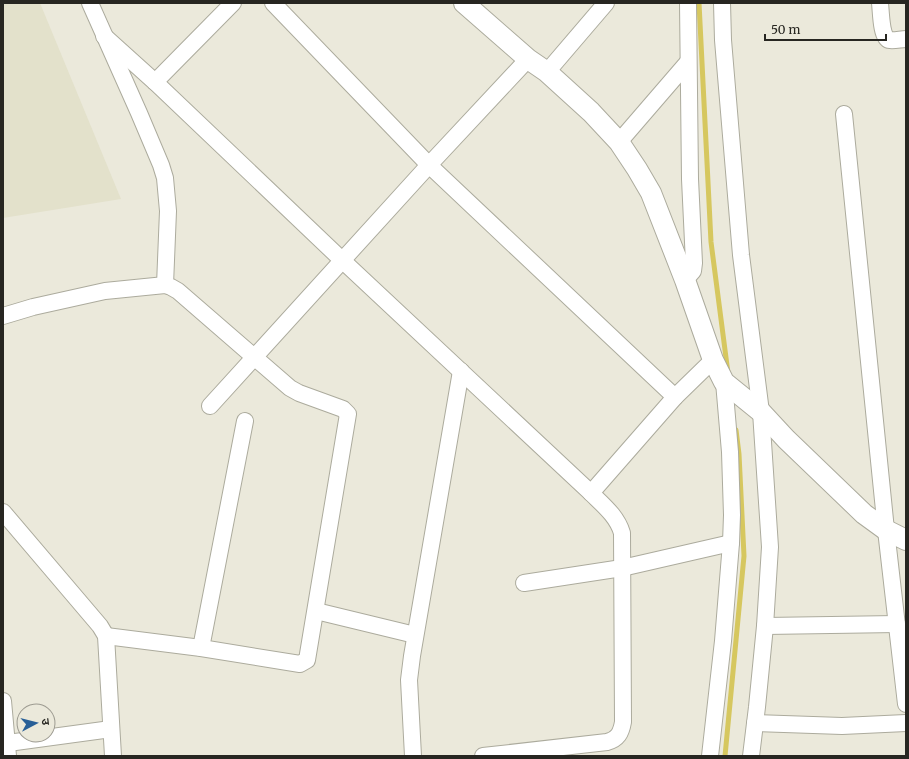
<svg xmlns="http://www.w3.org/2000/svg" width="909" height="759" font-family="Merriweather,'Noto Sans Devanagari',serif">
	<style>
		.built { fill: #e3e1cb }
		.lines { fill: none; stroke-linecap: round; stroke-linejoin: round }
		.stream { stroke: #d6c75f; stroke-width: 5 }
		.minor-casing { stroke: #acab9d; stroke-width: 18 }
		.tertiary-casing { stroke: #acab9d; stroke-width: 22 }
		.minor { stroke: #fff; stroke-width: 16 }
		.tertiary { stroke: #fff; stroke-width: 20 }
	</style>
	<rect width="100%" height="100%" fill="#ebe9db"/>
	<polygon class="built" points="3,3 40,3 121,199 3,218"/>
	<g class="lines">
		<g class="stream">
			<polyline points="699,3 711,242 728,373"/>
			<polyline points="725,756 744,556 739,454 736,430"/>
		</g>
		<defs>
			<g id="minor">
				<polyline points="90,3 139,113 161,165 165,178 168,211 165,285"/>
				<polyline points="273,3 429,165 675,397"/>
				<polyline points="722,3 723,40 741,255 761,412 770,547 765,626 757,707 751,756"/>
				<path d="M 880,3 C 881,11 881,38 889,40 C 894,41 901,39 906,39"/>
				<path d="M 104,36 L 155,82 L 343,261 L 591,493 C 603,505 617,516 622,533 L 623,722 C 621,733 618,739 607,742 L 483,756"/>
				<polyline points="547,72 606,3"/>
				<polyline points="155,82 233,3"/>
				<polyline points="844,114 886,530 906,704"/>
				<polyline points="619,142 688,62"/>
				<polyline points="685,280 693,271 694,263 690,179 688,3"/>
				<polyline points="3,316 33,307 105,291 165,285 171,287 178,291 290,388 299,393 343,409 348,414 307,660 300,664 201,648 106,636"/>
				<polyline points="210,406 429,165 528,59"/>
				<polyline points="591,493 675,397 713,360"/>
				<polyline points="3,512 100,626 106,636 113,756"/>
				<polyline points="524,583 622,568 731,543"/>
				<polyline points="316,611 415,635"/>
				<polyline points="765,626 897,624"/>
				<polyline points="201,648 245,421"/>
				<polyline points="3,701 8,756"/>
				<polyline points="755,723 842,726 906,723"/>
				<polyline points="8,743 111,729"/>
				<polyline points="413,756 409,680 412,656 461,371"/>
				<polyline points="710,756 723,641 731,543 732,515 730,452 724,382"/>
			</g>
			<polyline id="tertiary" points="464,3 528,59 547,72 591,112 619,142 637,169 651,193 685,280 713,360 724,382 761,412 786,439 864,514 886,530 906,540"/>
		</defs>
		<use href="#minor" class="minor-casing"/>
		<use href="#tertiary" class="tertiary-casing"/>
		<use href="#minor" class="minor"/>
		<use href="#tertiary" class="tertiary"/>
	</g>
	<rect width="909" height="759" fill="none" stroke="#272621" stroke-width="8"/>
	<g transform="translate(36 723) rotate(83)"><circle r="19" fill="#ebe9db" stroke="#9d9b91"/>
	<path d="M0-3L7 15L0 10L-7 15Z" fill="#285f97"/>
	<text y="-6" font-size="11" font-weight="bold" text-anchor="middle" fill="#272621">उ</text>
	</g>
	<path d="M765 34v6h121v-6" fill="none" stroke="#272621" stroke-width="2"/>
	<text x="771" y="34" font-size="12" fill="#272621" stroke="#ebe9db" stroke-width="3" paint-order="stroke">50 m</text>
</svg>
